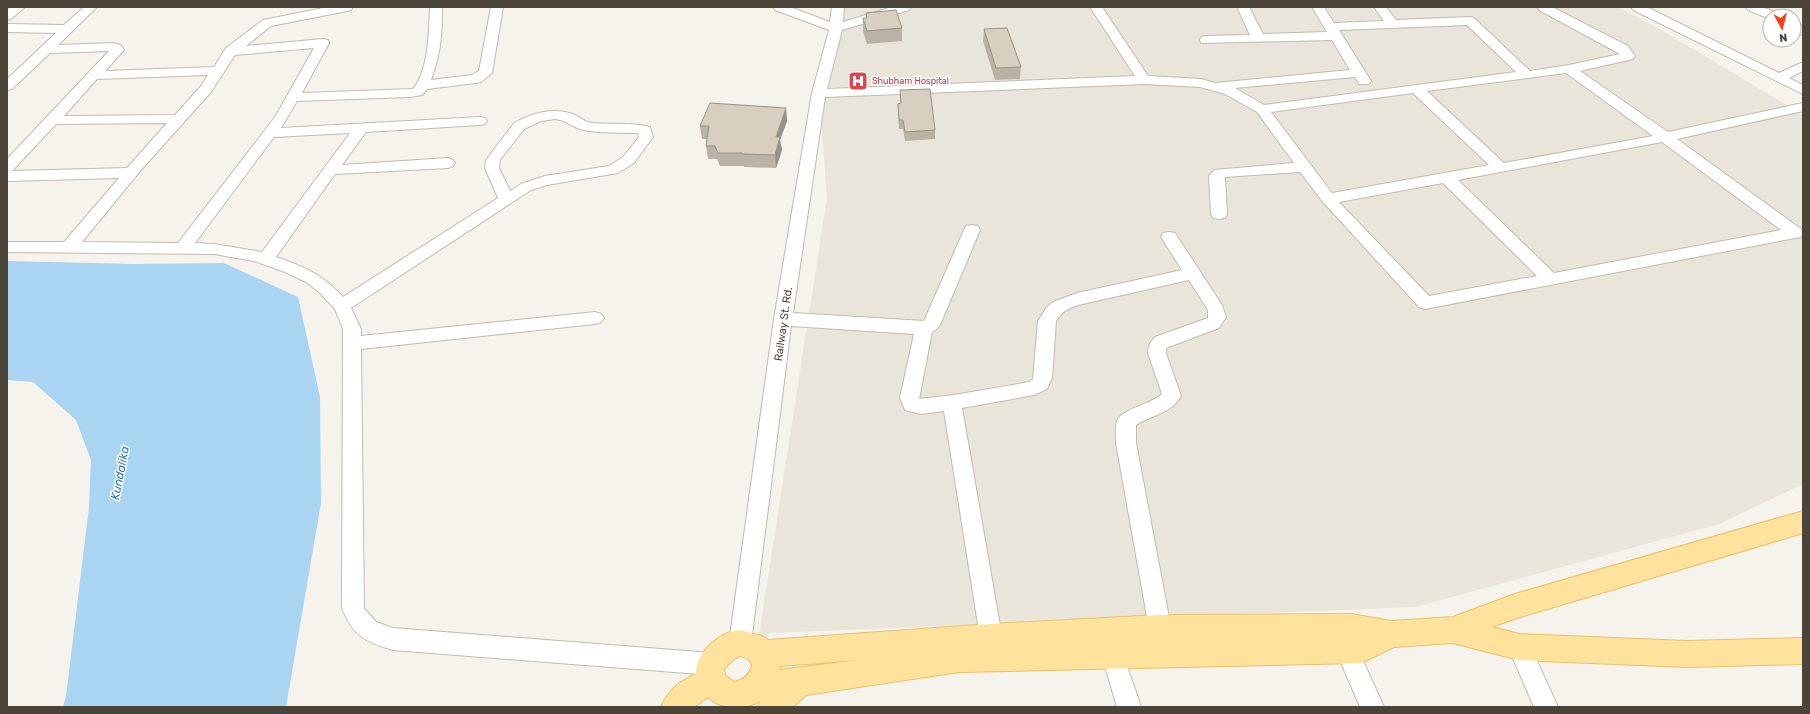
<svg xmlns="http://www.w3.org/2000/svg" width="1810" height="714" font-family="Rubik,sans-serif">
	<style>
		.residential { fill: #eae5da }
		.water { fill: #a9d4f2 }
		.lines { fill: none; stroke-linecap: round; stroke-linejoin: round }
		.minor-casing { stroke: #c2bbae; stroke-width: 2 }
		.major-casing { stroke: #e6c16a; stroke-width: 2 }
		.minor { fill: #fff; fill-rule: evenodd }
		.major { fill: #ffe39c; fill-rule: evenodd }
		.wall { fill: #bab2a6 }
		.shaded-wall { fill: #979187 }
		.building { fill: #d8cfc1; stroke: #979187 }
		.labels { text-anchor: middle; stroke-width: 3; stroke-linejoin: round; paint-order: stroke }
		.far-health-label { font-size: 9px; fill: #be3a42; stroke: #fff; text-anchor: start }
		.street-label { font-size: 11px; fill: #4b4439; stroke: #fff }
		.water-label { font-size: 12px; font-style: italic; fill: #2e7ab2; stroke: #fff }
	</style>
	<rect width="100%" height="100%" fill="#f6f3ec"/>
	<polygon class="residential" points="839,7 1618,7 1656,27 1803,115 1803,484 1719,524 1415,607 770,633 757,648 827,198 819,93"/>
	<polygon class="water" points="7,261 134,264 224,263 298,297 320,397 321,503 286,707 63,707 66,696 89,507 91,460 76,420 33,382 7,380"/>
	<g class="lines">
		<defs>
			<g id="minor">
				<polygon points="11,7 25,7 11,19 7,20 7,10"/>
				<path d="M 84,7 L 97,7 L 58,45 L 113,43 L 121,45 L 124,50 L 105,71 L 214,67 L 226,48 L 263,20 L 328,7 L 353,7 L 351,10 L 347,11 L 271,26 L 246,46 L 323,39 L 328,40 L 329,43 L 302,93 L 413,89 C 429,70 429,31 430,7 L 442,7 C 442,36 441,52 431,80 L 472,75 L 479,71 L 491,7 L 503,7 L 492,73 L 481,82 L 476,83 L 427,89 L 422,95 L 410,97 L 297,101 L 281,128 L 480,117 L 485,118 L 487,121 L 485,124 L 480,125 L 366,132 L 342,165 L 448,158 L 453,160 L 455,163 L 453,166 L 448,168 L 335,174 L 276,257 C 305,267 322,274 343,297 L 498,198 L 485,168 L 486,160 L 514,123 C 531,113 553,107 573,114 C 580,117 584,122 592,123 C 611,125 631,122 650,127 L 653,137 L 634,163 L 618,173 L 547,185 L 531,190 L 351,308 L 361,329 L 361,336 L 595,312 L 601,314 L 604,318 L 601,322 L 595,324 L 361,349 L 364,608 L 376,622 L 393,628 L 712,653 L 720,656 L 723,664 L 720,672 L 712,675 L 393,650 C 365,642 353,636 342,608 L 343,329 L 335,309 L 320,293 L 306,282 L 285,272 L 254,261 L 214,254 L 7,252 L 7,242 L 64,242 L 119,178 L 7,181 L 7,159 L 109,51 L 50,53 L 12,89 L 7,90 L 7,79 L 56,33 L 7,32 L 7,24 L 64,25 ZM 314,48 L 275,117 L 178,243 L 82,242 L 141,170 L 211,92 L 235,55 ZM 208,75 L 201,86 L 175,115 L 64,116 L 97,79 ZM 555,119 C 566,120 573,128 584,130 C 602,134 620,132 638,133 L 639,137 L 623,157 L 609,166 L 545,176 L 521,184 L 510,191 L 499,168 L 500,160 L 524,129 L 541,121 ZM 167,123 L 127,168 L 12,171 L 56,124 ZM 350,133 L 262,252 L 214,244 L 195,243 L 274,137 Z"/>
				<path d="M 773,7 L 790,7 L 830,22 L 832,7 L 844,7 L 843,22 L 892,7 L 911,7 L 909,10 L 842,30 L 827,89 L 1135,76 L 1090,7 L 1102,7 L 1148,76 L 1201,79 L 1215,83 L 1350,70 L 1332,40 L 1201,43 L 1200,40 L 1201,37 L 1206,36 L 1250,35 L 1237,7 L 1249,7 L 1263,34 L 1327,32 L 1312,7 L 1324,7 L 1334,23 L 1384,21 L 1374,7 L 1386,7 L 1396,20 L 1470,17 L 1474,18 L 1530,71 L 1569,65 L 1620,54 L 1539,10 L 1537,7 L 1552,7 L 1628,46 L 1635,56 L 1633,59 L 1580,71 L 1668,132 L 1803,103 L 1803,111 L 1677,139 L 1801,229 L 1803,233 L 1801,237 L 1795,238 L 1425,309 L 1419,307 L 1323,202 L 1300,172 L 1225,177 L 1227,214 L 1225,218 L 1219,219 L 1213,218 L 1211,214 L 1209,176 L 1214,170 L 1294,163 L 1257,112 L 1225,94 L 1200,87 L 1144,84 L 825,97 L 793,313 L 924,321 L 964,230 L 966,226 L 972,225 L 978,226 L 980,230 L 940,325 L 937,329 L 932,332 L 919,399 L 954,395 L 1029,382 L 1033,379 L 1038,321 L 1046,308 L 1053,302 L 1077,293 L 1182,270 L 1161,237 L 1163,233 L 1169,232 L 1175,233 L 1222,305 L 1226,317 L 1219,328 L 1166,348 L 1166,353 L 1181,396 C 1171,414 1151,415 1136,425 L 1136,443 L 1171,628 L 1168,635 L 1160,638 L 1152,635 L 1149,628 L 1116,443 C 1116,436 1115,427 1117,421 C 1121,409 1152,404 1162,394 L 1148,353 C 1148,346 1150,343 1155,337 L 1208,318 L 1208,310 L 1189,280 L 1078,305 C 1069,308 1061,312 1056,321 L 1052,378 L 1047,389 L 1034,395 L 962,408 L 1002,637 L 999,644 L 991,647 L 983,644 L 980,637 L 944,411 L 921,414 L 905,410 L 900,398 L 914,334 L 791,326 L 751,643 L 748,650 L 740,654 L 732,650 L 729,643 L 774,319 L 812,93 L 829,30 L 775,10 ZM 1467,25 L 1516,72 L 1264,105 L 1235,88 L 1355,77 L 1359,84 L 1369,84 L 1371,81 L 1339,30 ZM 1566,73 L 1653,136 L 1504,163 L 1427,91 ZM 1413,93 L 1489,165 L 1332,193 L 1271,112 ZM 1662,142 L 1781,230 L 1554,273 L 1458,180 ZM 1443,183 L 1537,276 L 1429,296 L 1339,202 Z"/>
				<polygon points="1631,7 1647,7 1779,73 1803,62 1803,71 1789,78 1803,85 1803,94 1633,10"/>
				<path d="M 1746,7 C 1757,7 1770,6 1777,16 L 1770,16 L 1770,19 L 1748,10 Z"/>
				<polygon points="1794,23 1803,26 1803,35 1794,32"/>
				<polygon points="1519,636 1527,639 1558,707 1534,707 1508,647 1511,639"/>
				<polygon points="1347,640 1355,643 1384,707 1360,707 1336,651 1339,643"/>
				<polygon points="1113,645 1121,648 1141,707 1117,707 1102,656 1105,648"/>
			</g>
			<path id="major" d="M 1803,511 L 1803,533 L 1517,618 L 1492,627 L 1519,634 L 1687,641 L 1803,638 L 1803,664 L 1687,667 L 1519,660 L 1453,643 L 1394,647 L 1361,663 L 959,672 L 806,695 L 793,707 L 758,707 L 760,701 C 746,710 720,710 708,697 L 694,707 L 661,707 C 668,690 680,681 696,674 C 696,652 718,633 739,630 C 743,630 750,633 754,634 C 759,635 765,637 768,640 L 991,624 L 1160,615 L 1351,614 L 1391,621 L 1453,617 L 1515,594 ZM 740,656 C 747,658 751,659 752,666 C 749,676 743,680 734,682 L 725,675 L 724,669 L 734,659 ZM 859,660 L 779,670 L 780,666 Z"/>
		</defs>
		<use href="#minor" class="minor-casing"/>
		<use href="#major" class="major-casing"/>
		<use href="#minor" class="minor"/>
		<use href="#major" class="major"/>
	</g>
	<g class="wall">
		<polygon points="866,13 902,28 902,41 867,44 863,31 863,18 866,18"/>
		<polygon points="984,29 1021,67 1020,79 995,80 983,41"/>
		<polygon points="900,90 935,130 935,139 905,141 903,129 899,129 898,112 898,104 900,103"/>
		<polygon points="786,108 787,121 780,140 782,150 776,168 744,167 744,166 720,166 717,159 708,159 706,146 707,139 702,139 700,126"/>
	</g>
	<polygon class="shaded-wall" points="786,108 787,121 780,140 782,150 776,168 775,155 776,137"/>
	<g class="building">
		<polygon points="896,10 902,28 867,31 863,18 867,18 866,13"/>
		<polygon points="1007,28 1021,67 996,68 984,29"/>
		<polygon points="930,89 935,130 905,132 903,120 899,120 898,104 901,103 900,90"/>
		<polygon points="710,103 786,108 776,137 780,137 775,155 742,154 742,153 718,153 715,146 706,146 709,126 700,126"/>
	</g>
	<defs>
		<symbol id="hospital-square" viewBox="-11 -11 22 22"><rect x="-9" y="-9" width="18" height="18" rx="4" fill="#e0444e" stroke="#fff"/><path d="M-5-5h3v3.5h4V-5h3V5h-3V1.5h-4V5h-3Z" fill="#fff"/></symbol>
	</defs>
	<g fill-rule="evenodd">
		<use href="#hospital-square" x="847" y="70" width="22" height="22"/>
	</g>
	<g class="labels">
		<g class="far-health-label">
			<text x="872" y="84">Shubham Hospital</text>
		</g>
		<g class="street-label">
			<text transform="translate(783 324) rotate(-82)" y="4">Railway St. Rd.</text>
		</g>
		<g class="water-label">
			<text transform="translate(120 473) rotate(-79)" y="4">Kundalika</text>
		</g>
	</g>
	<rect width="1810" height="714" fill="none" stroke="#4b4439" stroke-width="16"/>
	<g transform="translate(1782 28) rotate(173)"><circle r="19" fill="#ffffff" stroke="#b7b4b0"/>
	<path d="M0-3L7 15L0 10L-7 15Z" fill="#fc3f1d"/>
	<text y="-6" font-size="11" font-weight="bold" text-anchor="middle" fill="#4b4439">N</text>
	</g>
</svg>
